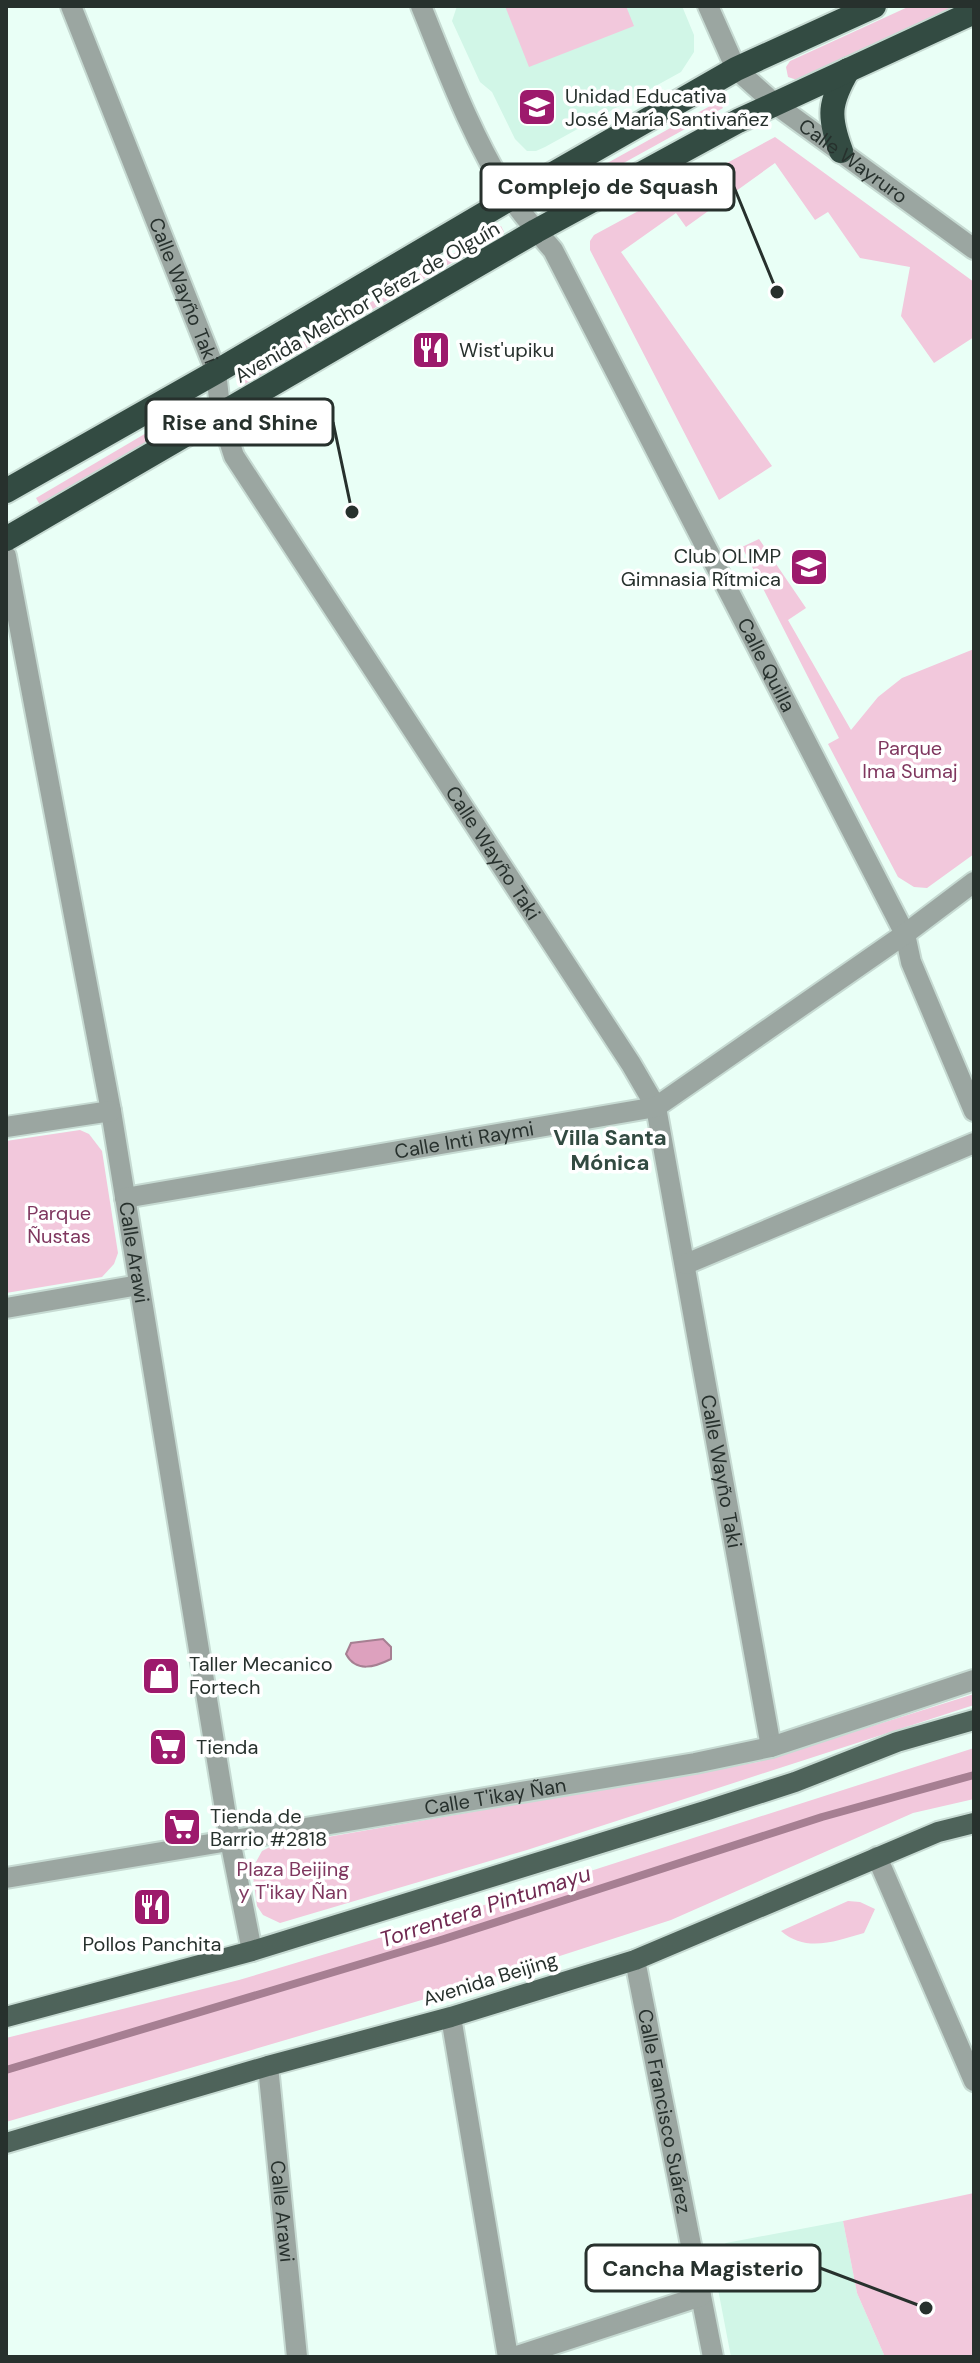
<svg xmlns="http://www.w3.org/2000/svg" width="980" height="2363" font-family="'DM Sans',sans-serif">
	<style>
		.built { fill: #d1f6e7 }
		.green { fill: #f2c8dc }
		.water { fill: #dda1be; stroke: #a67f92; stroke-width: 2 }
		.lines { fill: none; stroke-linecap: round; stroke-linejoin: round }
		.stream { stroke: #a67f92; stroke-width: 8 }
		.minor-casing { stroke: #c6dad2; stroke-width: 24 }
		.major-casing { stroke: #c6dad2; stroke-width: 24 }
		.highway-casing { stroke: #c6dad2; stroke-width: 28 }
		.minor { stroke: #9ba6a1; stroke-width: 20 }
		.major { stroke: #4e635a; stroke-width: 20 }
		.highway { stroke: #334b42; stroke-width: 24 }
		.labels { text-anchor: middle; stroke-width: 7; stroke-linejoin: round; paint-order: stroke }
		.poi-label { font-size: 20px; fill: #27312d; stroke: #fff; text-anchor: start }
		.street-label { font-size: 20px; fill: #27312d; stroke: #fff }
		.park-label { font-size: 20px; fill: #7f375f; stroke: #fff }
		.neighbourhood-label { font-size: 22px; font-weight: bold; fill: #324a41; stroke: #fff }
		.water-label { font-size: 22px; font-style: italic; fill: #702951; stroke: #fff }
		.leader { fill: none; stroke: #27312d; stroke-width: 3 }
		.callout-dot { fill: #27312d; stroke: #fff; stroke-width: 3 }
		.callout { fill: #fff; stroke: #27312d; stroke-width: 3 }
		.callout-label { font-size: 22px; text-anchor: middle; font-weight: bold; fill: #27312d }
	</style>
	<rect width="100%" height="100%" fill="#e9fff6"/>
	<g class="built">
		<polygon points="457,6 682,6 694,35 694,52 681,72 545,147 536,151 527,151 515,139 492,92 480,82 452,21"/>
		<polygon points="843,2221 857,2293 885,2357 731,2357 713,2263 714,2254 719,2248 726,2243"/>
	</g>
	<g class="green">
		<polygon points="505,6 626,6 634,26 529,67"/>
		<polygon points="910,6 962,6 800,81 788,77 786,67 790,61"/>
		<polygon points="719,101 723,108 555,201 543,208 539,201"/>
		<polygon points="775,137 974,282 974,337 934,363 901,316 910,267 860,258 828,212 815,220 775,163 686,227 676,213 621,252 772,466 719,500 590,250 590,241 594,235"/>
		<polygon points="501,226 504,232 245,384 241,378"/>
		<polygon points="182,412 187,419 40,505 36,498"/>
		<polygon points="759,539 806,608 788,620 851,730 878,697 902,678 974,649 974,854 927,888 914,887 898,877 828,744 839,738 742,547"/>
		<polygon points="80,1130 89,1134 102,1151 118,1253 114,1264 102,1277 6,1293 6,1141"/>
		<polygon points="974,1694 974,1705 527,1850 280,1923 263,1915 257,1906 252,1869 262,1851 270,1847 758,1762"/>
		<polygon points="974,1748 974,1799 913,1813 671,1920 449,1992 6,2122 6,2038 239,1980 422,1925"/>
		<path d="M 848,1901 L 860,1902 L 875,1909 L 864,1933 C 836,1941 806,1953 781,1931 Z"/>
		<polygon points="974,2193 974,2357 885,2357 857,2293 843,2221"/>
	</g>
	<path class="water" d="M 383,1639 L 391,1647 L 391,1659 C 375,1667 356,1673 346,1654 L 351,1643 Z"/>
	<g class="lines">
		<polyline class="stream" points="6,2070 444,1939 822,1817 974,1775"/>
		<defs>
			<g id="minor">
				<path id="s1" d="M 71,6 L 216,372 L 221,416 L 234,456 L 631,1064 L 656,1107 L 771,1747"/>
				<path id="s2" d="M 421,6 C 447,70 472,138 510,197 C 523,216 538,233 553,250 L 905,934 L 911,962 L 974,1111"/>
				<path id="s3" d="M 708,6 L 736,69 L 775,104 L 974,249"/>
				<path id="s4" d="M 6,556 L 111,1111 L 230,1840 L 252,1951"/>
				<polyline points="6,1127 111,1111"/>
				<path id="s5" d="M 125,1198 L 656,1107 L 905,934 L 974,882"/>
				<polyline points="686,1264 974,1143"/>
				<polyline points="6,1308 139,1285"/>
				<polyline points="877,1857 974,2081"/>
				<path id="s6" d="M 6,1878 L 695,1763 L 771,1747 L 974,1680"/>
				<path id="s7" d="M 635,1960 L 713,2357"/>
				<polyline points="451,2017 508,2357"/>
				<path id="s8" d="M 268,2066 L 297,2357"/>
				<polyline points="514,2357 701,2296"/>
			</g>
			<g id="major">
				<polyline points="6,2017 252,1951 708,1810 795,1782 897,1742 974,1720"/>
				<polyline points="6,2143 268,2066 451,2017 635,1960 938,1832 974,1823"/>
			</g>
			<g id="highway">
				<path d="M 841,151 C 828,116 829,103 848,70"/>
				<polyline points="6,491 216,372 511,198 736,69 874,6"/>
				<polyline points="6,539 536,231 738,121 974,12"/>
			</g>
		</defs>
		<use href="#minor" class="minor-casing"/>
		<use href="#major" class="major-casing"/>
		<use href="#highway" class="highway-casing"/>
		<use href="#minor" class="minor"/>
		<use href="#major" class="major"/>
		<use href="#highway" class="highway"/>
	</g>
	<defs>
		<symbol id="school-square" viewBox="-11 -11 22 22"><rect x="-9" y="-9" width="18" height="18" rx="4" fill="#9d1a6c" stroke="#fff"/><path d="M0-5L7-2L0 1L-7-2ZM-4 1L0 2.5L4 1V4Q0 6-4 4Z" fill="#fff"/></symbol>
		<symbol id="restaurant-square" viewBox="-11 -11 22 22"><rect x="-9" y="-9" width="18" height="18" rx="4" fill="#9d1a6c" stroke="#fff"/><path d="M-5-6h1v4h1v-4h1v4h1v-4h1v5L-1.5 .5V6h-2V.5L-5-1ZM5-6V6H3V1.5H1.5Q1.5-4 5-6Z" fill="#fff"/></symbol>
		<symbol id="shop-square" viewBox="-11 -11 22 22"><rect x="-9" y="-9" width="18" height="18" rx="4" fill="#9d1a6c" stroke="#fff"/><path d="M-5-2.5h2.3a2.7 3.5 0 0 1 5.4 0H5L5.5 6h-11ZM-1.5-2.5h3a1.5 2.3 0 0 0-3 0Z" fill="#fff"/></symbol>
		<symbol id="supermarket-square" viewBox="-11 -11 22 22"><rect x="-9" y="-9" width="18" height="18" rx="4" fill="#9d1a6c" stroke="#fff"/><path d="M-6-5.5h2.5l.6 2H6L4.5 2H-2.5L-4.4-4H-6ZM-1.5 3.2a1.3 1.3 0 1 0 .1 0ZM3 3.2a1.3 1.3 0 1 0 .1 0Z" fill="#fff"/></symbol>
	</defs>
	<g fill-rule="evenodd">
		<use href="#school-square" x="515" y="85" width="44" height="44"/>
		<use href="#restaurant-square" x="409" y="328" width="44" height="44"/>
		<use href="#school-square" x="787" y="545" width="44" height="44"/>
		<use href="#shop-square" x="139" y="1654" width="44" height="44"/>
		<use href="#supermarket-square" x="146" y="1725" width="44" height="44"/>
		<use href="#supermarket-square" x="160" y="1805" width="44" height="44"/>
		<use href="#restaurant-square" x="130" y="1885" width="44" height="44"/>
	</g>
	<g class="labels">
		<g class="poi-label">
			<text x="565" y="103">Unidad Educativa<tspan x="565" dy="23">José María Santivañez</tspan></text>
			<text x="459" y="357">Wist'upiku</text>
			<text x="781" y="563" text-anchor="end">Club OLIMP<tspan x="781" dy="23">Gimnasia Rítmica</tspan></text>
			<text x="189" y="1671">Taller Mecanico<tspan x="189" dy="23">Fortech</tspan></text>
			<text x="196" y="1754">Tienda</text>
			<text x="210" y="1823">Tienda de<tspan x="210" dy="23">Barrio #2818</tspan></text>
			<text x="152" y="1951" text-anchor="middle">Pollos Panchita</text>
		</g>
		<g class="street-label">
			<text dy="7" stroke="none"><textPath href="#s3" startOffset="218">Calle Wayruro</textPath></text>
			<text dy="7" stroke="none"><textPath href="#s1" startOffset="306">Calle Wayño Taki</textPath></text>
			<text transform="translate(367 302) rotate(-30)" y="7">Avenida Melchor Pérez de Olguín</text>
			<text dy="7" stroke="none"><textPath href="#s2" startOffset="746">Calle Quilla</textPath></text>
			<text dy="7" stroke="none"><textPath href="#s1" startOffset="954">Calle Wayño Taki</textPath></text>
			<text dy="7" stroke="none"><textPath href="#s5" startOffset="344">Calle Inti Raymi</textPath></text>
			<text dy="7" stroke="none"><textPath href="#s4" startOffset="708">Calle Arawi</textPath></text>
			<text dy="7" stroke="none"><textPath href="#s1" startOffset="1626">Calle Wayño Taki</textPath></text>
			<text dy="7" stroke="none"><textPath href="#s6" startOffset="496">Calle T'ikay Ñan</textPath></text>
			<text transform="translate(490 1979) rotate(-17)" y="7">Avenida Beijing</text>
			<text dy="7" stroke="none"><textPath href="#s7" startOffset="154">Calle Francisco Suárez</textPath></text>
			<text dy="7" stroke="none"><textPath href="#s8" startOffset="146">Calle Arawi</textPath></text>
		</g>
		<g class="park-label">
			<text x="910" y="755">Parque<tspan x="910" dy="23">Ima Sumaj</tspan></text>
			<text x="59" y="1220">Parque<tspan x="59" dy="23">Ñustas</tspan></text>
			<text x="293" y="1876">Plaza Beijing<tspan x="293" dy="23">y T'ikay Ñan</tspan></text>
		</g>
		<g class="neighbourhood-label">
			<text x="610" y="1145">Villa Santa<tspan x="610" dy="25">Mónica</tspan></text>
		</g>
		<g class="water-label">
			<text transform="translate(485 1906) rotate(-18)" y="8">Torrentera Pintumayu</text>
		</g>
	</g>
	<path class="leader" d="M777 292L734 187M352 512L333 422M926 2308L820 2268"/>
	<g class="callout-dot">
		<circle cx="777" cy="292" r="8"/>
		<circle cx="352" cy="512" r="8"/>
		<circle cx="926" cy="2308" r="8"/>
	</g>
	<g class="callout">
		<rect x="481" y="164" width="253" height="46" rx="8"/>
		<rect x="146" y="399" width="187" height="46" rx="8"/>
		<rect x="586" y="2245" width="234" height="46" rx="8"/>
	</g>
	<g class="callout-label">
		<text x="608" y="194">Complejo de Squash</text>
		<text x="240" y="430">Rise and Shine</text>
		<text x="703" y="2276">Cancha Magisterio</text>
	</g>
	<rect width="980" height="2363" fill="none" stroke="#27312d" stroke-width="16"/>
</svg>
